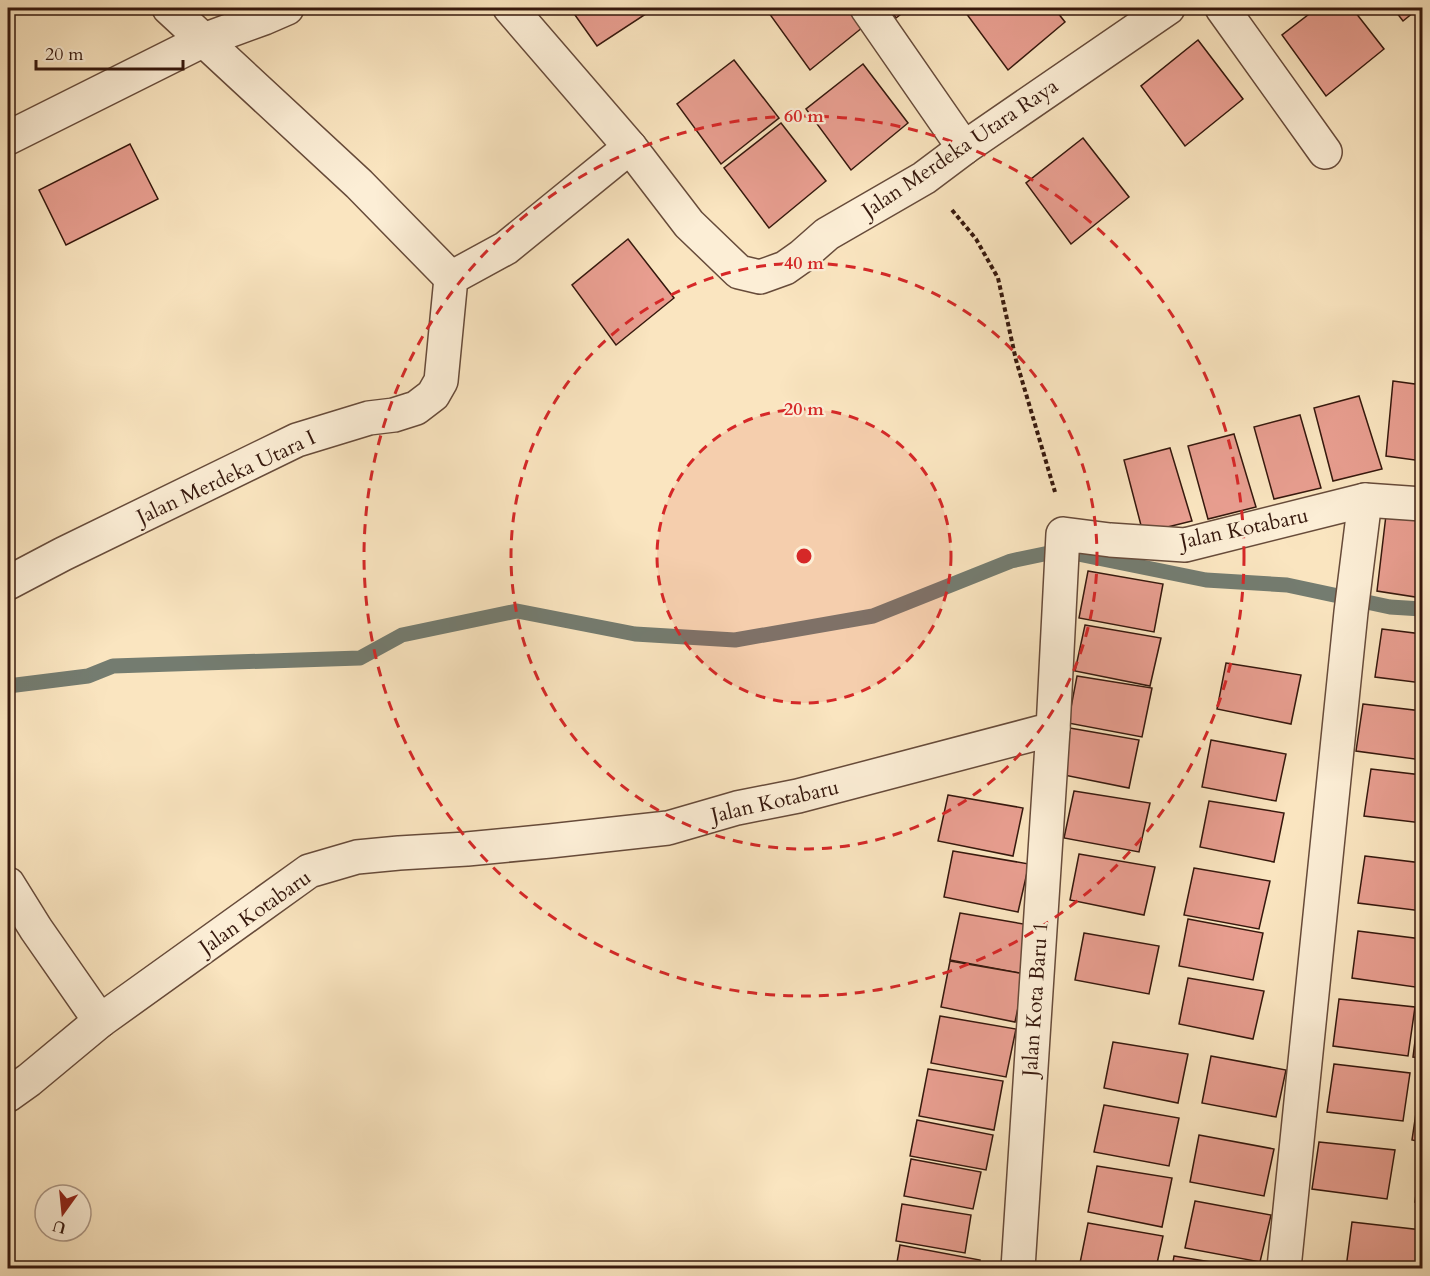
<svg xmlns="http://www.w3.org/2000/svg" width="1430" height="1276" font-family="Cardo,serif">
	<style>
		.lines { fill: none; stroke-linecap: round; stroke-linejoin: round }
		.stream { stroke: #747c70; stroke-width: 15 }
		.building { fill: #e89e90; stroke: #36180d; stroke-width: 1.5 }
		.minor-casing { stroke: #674b3a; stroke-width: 36 }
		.path { stroke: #36180d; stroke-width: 4; stroke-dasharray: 4.5 3; stroke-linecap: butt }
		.minor { stroke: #fceed6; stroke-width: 33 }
		.ring { fill: none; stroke: #d62828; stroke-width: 3; stroke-dasharray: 10 8 }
		.labels { text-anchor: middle; stroke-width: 4.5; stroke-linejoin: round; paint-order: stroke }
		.street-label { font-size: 21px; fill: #36180d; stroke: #fceed6 }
		.centre { fill: #d62828; stroke: #fceed6; stroke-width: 3 }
		.ring-label { font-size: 18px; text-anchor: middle; font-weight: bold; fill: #d62828; stroke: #fceed6; stroke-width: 4.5; stroke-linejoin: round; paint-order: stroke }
	</style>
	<rect width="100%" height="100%" fill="#fae5c0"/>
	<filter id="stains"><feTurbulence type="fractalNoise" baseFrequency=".00333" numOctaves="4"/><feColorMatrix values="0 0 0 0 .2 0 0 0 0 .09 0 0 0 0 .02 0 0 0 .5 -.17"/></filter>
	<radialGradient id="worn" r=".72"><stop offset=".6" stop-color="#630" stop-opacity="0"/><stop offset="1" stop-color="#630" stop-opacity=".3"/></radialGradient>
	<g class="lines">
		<polyline class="stream" points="8,686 88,676 113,666 360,658 402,635 517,611 635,634 735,640 873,616 1011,561 1049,553 1078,554 1206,580 1287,585 1390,607 1422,609"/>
	</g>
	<g class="building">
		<polygon points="570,8 655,8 597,46"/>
		<polygon points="769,8 856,8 868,23 810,70 766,9"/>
		<polygon points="889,8 909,8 896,18"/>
		<polygon points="965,8 1054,8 1065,22 1008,70 963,9"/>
		<polygon points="1317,8 1352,8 1384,49 1326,96 1282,35"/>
		<polygon points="1393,8 1419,8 1403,21"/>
		<polygon points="1198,40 1243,99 1185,146 1141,86"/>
		<polygon points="734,60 779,118 721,164 677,104"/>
		<polygon points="863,64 908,123 851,170 806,109"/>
		<polygon points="781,123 826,181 769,228 724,168"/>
		<polygon points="1083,138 1129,197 1071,244 1026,183"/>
		<polygon points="130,144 158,199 66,245 39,190"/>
		<polygon points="628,239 674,298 616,345 572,285"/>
		<polygon points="1393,381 1422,385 1422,461 1386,456"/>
		<polygon points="1359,396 1382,469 1333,481 1314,408"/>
		<polygon points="1300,415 1321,488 1274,499 1254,427"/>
		<polygon points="1234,434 1256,507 1208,519 1188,446"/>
		<polygon points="1170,448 1192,521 1143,533 1124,460"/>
		<polygon points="1386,515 1422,521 1422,598 1377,591"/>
		<polygon points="1088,571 1163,584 1154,632 1079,618"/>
		<polygon points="1085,625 1161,638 1150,686 1075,671"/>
		<polygon points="1382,629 1422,634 1422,683 1375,677"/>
		<polygon points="1226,663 1301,675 1291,724 1217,709"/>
		<polygon points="1077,676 1152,688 1142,737 1068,723"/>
		<polygon points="1363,704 1422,711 1422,760 1356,751"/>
		<polygon points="1064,727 1139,740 1129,788 1054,773"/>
		<polygon points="1211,740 1286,754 1276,801 1202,787"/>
		<polygon points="1371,769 1422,775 1422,823 1364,816"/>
		<polygon points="1074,791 1150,803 1139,852 1064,838"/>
		<polygon points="948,795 1023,808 1013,856 938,841"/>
		<polygon points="1209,801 1284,813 1274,862 1200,847"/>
		<polygon points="953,851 1029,864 1018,912 944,897"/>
		<polygon points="1079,854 1155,867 1144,915 1070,900"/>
		<polygon points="1365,856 1422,863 1422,911 1358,903"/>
		<polygon points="1194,868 1270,881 1259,929 1184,915"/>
		<polygon points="960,913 1035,926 1025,974 950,960"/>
		<polygon points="1188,919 1263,933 1253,980 1179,966"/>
		<polygon points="1358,931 1422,939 1422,988 1352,978"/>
		<polygon points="1084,933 1159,946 1149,994 1075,980"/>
		<polygon points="950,961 1025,974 1015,1022 941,1007"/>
		<polygon points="1188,978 1264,991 1253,1039 1179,1024"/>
		<polygon points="1339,999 1415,1007 1408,1056 1333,1046"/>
		<polygon points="1419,1010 1422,1010 1422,1058 1413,1057"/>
		<polygon points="940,1016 1016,1029 1006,1077 931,1063"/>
		<polygon points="1113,1042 1188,1054 1178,1103 1104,1088"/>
		<polygon points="1211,1056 1286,1070 1276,1117 1202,1103"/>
		<polygon points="1334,1064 1410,1073 1403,1121 1327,1112"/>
		<polygon points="928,1069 1003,1081 994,1130 919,1116"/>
		<polygon points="1419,1093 1422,1093 1422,1142 1412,1140"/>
		<polygon points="1104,1105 1179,1118 1169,1166 1094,1152"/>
		<polygon points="917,1120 993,1135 986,1170 910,1156"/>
		<polygon points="1199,1135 1274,1149 1264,1196 1190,1182"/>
		<polygon points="1319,1142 1395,1150 1387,1199 1312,1189"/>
		<polygon points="1421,1155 1422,1156 1422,1203 1415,1202"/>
		<polygon points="911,1159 981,1172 973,1209 904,1196"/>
		<polygon points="1097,1166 1172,1178 1162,1227 1088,1212"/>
		<polygon points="1195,1201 1271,1215 1260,1262 1185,1248"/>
		<polygon points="902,1204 971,1215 965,1253 896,1241"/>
		<polygon points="1352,1222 1422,1230 1422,1268 1346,1268"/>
		<polygon points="1088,1223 1163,1236 1156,1268 1079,1268"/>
		<polygon points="900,1245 980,1260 979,1268 896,1268"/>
		<polygon points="1174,1256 1248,1268 1172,1268"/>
	</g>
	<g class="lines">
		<defs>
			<g id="minor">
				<polyline points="169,8 359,184 451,278"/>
				<polyline points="510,8 630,147 689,224 739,272 760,277 785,268 802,256 827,234 924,178 964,148 1168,8"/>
				<polyline points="867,8 964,148"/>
				<polyline points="1222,8 1325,152"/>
				<polyline points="8,138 204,40 264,18 287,8"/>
				<polyline points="8,583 63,554 297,440 369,418 394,415 416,408 433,395 441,381 451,278 506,248 630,147"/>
				<polyline points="8,884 36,929 100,1021"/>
				<polyline points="8,1095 29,1080 100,1021 309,871 357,857 399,853 467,849 550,841 668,828 737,808 798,796 1053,729 1063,534 1110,540 1185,545 1365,500 1422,504"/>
				<polyline points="1018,1268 1053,729"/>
				<polyline points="1284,1268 1351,612 1365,500"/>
			</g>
		</defs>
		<use href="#minor" class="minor-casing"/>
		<polyline class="path" points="952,210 976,239 998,278 1016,360 1055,492"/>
		<use href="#minor" class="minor"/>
	</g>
	<circle cx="804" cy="556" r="147" fill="#d62828" fill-opacity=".12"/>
	<g class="ring">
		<circle cx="804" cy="556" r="147"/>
		<circle cx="804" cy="556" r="293"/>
		<circle cx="804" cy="556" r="440"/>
	</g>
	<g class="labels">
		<g class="street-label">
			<text transform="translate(960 148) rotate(-34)" y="7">Jalan Merdeka Utara Raya</text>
			<text transform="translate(226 477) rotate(-25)" y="7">Jalan Merdeka Utara I</text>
			<text transform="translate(1244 528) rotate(-12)" y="7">Jalan Kotabaru</text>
			<text transform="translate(775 801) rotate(-13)" y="7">Jalan Kotabaru</text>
			<text transform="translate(255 912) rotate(-35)" y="7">Jalan Kotabaru</text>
			<text transform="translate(1035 999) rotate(-86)" y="7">Jalan Kota Baru 1</text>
		</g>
	</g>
	<circle cx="804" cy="556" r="9" class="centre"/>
	<g class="ring-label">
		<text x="804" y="122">60 m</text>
		<text x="804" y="269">40 m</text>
		<text x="804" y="415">20 m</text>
	</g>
	<rect width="1430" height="1276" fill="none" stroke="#fae5c0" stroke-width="30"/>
	<rect x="9" y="9" width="1412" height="1258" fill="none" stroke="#36180d" stroke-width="3"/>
	<rect x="15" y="15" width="1400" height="1246" fill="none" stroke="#36180d" stroke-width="1.5"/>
	<g transform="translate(63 1213) rotate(195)"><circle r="28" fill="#fceed6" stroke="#ad9886" stroke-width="1.5"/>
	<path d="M0-4.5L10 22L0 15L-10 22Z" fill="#8f2418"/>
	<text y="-9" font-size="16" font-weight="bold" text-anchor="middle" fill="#36180d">U</text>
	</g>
	<path d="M36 60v9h147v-9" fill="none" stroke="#36180d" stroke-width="3"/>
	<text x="45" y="60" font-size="18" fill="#36180d" stroke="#fceed6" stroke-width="4.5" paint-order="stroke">20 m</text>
	<rect width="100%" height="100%" filter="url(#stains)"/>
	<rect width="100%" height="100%" fill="url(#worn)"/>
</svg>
